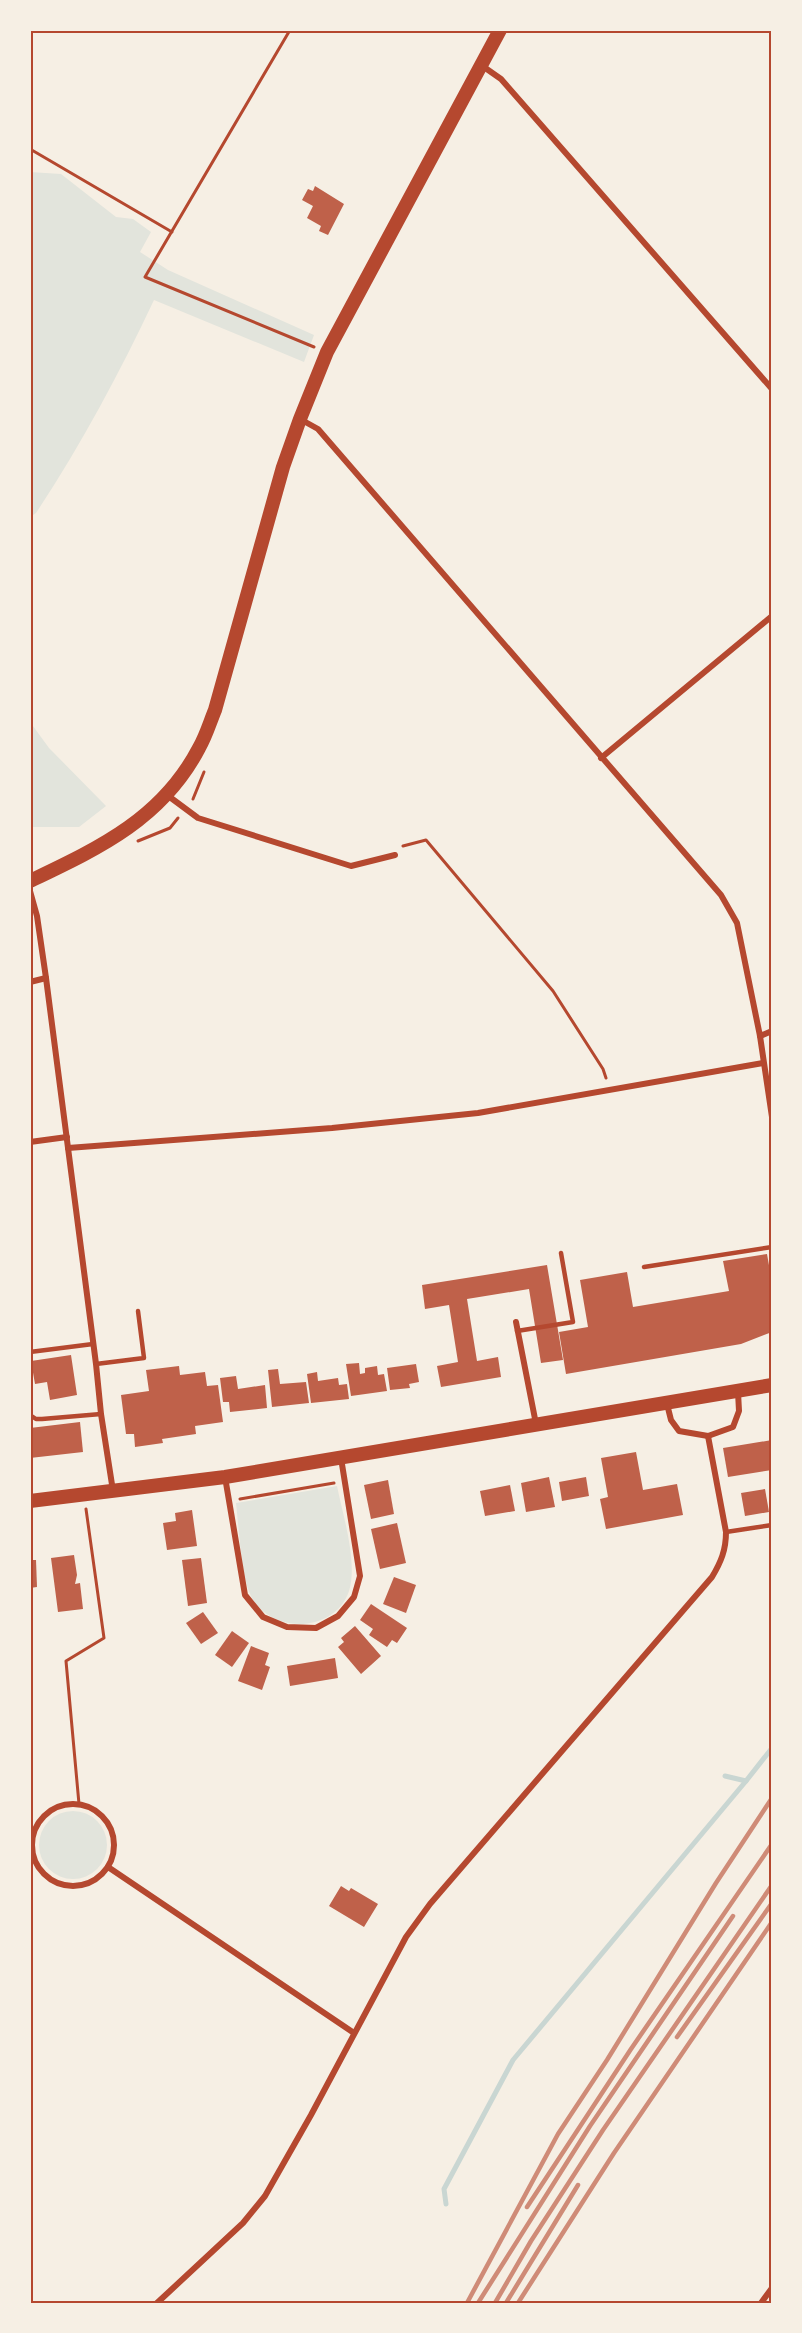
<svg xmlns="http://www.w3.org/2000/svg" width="802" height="2333" font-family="Commissioner,sans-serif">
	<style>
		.green { fill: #e2e4dc }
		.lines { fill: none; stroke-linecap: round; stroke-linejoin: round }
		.stream { stroke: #c9d6d2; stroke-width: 5 }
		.building { fill: #bf614a }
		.path { stroke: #b5482f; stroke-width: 3 }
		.service { stroke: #b5482f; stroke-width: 4.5 }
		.minor { stroke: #b5482f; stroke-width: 6 }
		.primary { stroke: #b5482f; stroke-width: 14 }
		.rail { stroke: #cf8b77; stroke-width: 4.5 }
		.neatline { fill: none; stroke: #b5482f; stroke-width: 2 }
	</style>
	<rect width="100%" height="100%" fill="#f6efe4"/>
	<g class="green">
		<path d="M 30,172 L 61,174 L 116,217 L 133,219 L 151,232 L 140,252 L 168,270 L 314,335 L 304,362 L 154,300 C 119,374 81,445 36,513 L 30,517 Z"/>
		<polygon points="30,722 49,748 106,806 79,827 30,827"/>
		<path d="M 337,1486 C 343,1516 358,1562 349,1591 C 335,1634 268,1635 250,1594 C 241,1572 239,1529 236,1503 Z"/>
		<circle cx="73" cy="1845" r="34"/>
	</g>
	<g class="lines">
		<g class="stream">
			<polyline points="725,1776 746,1781 772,1748"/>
			<polyline points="446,2204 444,2189 513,2060 746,1781"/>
		</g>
	</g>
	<g class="building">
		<polygon points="315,186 344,204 328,235 319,231 321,226 307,218 313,206 302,200 308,189 313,191"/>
		<polygon points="767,1254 772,1282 772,1332 741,1344 566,1374 559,1332 588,1327 580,1280 627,1272 633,1307 729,1291 723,1261"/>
		<polygon points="547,1265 563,1360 541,1363 529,1289 467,1299 477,1361 498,1357 501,1377 441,1387 437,1366 458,1362 449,1305 425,1309 422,1285"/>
		<polygon points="71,1355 77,1395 50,1400 47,1382 35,1384 31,1361"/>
		<polygon points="359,1363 360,1374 365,1373 365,1368 377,1366 378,1375 384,1374 387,1391 351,1396 346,1364"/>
		<polygon points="416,1364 419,1382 409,1384 410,1388 390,1390 387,1368"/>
		<polygon points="179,1366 180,1375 205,1372 207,1386 218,1385 223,1422 195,1426 196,1434 162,1439 163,1443 135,1447 134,1434 126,1434 121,1395 149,1391 146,1370"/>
		<polygon points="278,1369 280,1384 306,1382 309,1403 272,1407 268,1370"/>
		<polygon points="317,1372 318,1381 338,1378 339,1385 347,1384 349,1399 311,1403 307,1374"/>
		<polygon points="236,1376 238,1389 265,1385 267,1408 230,1412 229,1402 223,1402 220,1378"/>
		<polygon points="80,1422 83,1452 30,1458 30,1428"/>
		<polygon points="772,1440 772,1470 728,1477 723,1448"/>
		<polygon points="636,1452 643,1490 677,1484 683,1515 606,1529 600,1499 608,1497 601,1458"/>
		<polygon points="549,1477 555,1507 526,1512 521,1483"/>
		<polygon points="586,1477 589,1496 562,1501 559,1482"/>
		<polygon points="388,1480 394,1514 371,1519 364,1485"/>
		<polygon points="510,1485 515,1511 485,1516 480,1491"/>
		<polygon points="765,1489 769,1512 745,1516 741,1493"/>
		<polygon points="192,1510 197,1546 167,1550 163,1523 176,1521 175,1513"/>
		<polygon points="397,1523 406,1563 380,1569 371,1529"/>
		<polygon points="74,1555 77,1575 75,1584 80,1583 83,1609 58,1612 51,1558"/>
		<polygon points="201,1558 207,1603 188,1606 182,1560"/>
		<polygon points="30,1560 36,1560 37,1587 30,1588"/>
		<polygon points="394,1577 416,1585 406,1613 383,1604"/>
		<polygon points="371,1604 407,1628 397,1643 392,1640 387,1647 369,1635 373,1629 360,1620"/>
		<polygon points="203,1612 218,1633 201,1644 186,1623"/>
		<polygon points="355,1626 381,1656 361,1674 338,1647 344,1642 341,1638"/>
		<polygon points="232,1631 249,1643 232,1667 215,1655"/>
		<polygon points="251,1646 269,1653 265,1665 270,1667 262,1690 238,1681"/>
		<polygon points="335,1658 338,1678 290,1686 287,1666"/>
		<polygon points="341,1886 349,1891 351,1888 378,1904 364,1927 329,1906"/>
	</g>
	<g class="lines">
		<g class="path">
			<polyline points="290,30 145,277 314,347"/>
			<polyline points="30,149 172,232"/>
			<polyline points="193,799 204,772"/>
			<polyline points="138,841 170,828 178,818"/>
			<polyline points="403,846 426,840 553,991 603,1069 606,1078"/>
			<polyline points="240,1499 334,1483"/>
			<polyline points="79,1804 66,1661 104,1638 86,1509"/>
		</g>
		<g class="service">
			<polyline points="644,1267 772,1247"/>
			<polyline points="517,1331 573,1322 561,1253"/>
			<polyline points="30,1352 93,1344"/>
			<polyline points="96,1364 144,1358 138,1311"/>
			<polyline points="30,1415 36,1419 42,1419 101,1414"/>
			<polyline points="726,1532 772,1525"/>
		</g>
		<g class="minor">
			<polyline points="481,65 501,79 772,389"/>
			<polyline points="300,419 318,429 721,895 737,923 760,1036 772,1117"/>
			<polyline points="601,758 772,616"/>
			<polyline points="167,795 198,818 351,866 395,855"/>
			<polyline points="30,891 37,916 46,978 96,1364 101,1414 113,1491"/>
			<polyline points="30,982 46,978"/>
			<polyline points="760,1036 772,1031"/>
			<polyline points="30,1142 67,1137"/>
			<polyline points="68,1148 332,1128 478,1113 763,1063"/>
			<polyline points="516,1322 536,1424"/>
			<polyline points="667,1404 671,1420 679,1431 708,1436 733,1427 739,1411 738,1392"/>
			<polyline points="225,1477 245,1595 263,1617 287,1627 316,1628 338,1616 354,1597 360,1576 341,1458"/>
			<circle cx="73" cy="1845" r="41"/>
			<polyline points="108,1867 354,2033"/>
			<path d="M 157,2303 L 243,2223 L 265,2196 L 311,2115 L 406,1937 L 430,1904 L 712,1577 C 721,1562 726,1550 726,1532 L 708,1436"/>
			<polyline points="761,2303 772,2288"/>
		</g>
		<g class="primary">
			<path d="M 30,881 C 99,848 162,819 199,748 C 206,736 210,722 215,710 L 283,467 L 300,419 L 327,352 L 500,30"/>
			<polyline points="30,1501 225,1477 772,1385"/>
		</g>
		<g class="rail">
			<polyline points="677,2037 772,1903"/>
			<polyline points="527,2207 631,2049 772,1844"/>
			<polyline points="467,2303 558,2134 607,2060 716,1883 772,1798"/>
			<polyline points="478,2303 590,2126 733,1916"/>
			<polyline points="495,2303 531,2241 603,2130 772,1885"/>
			<polyline points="506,2303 578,2185"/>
			<polyline points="518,2303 614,2153 772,1922"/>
		</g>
	</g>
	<rect width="802" height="2333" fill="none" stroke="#f6efe4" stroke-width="63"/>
	<rect x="32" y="32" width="738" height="2270" class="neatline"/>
</svg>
